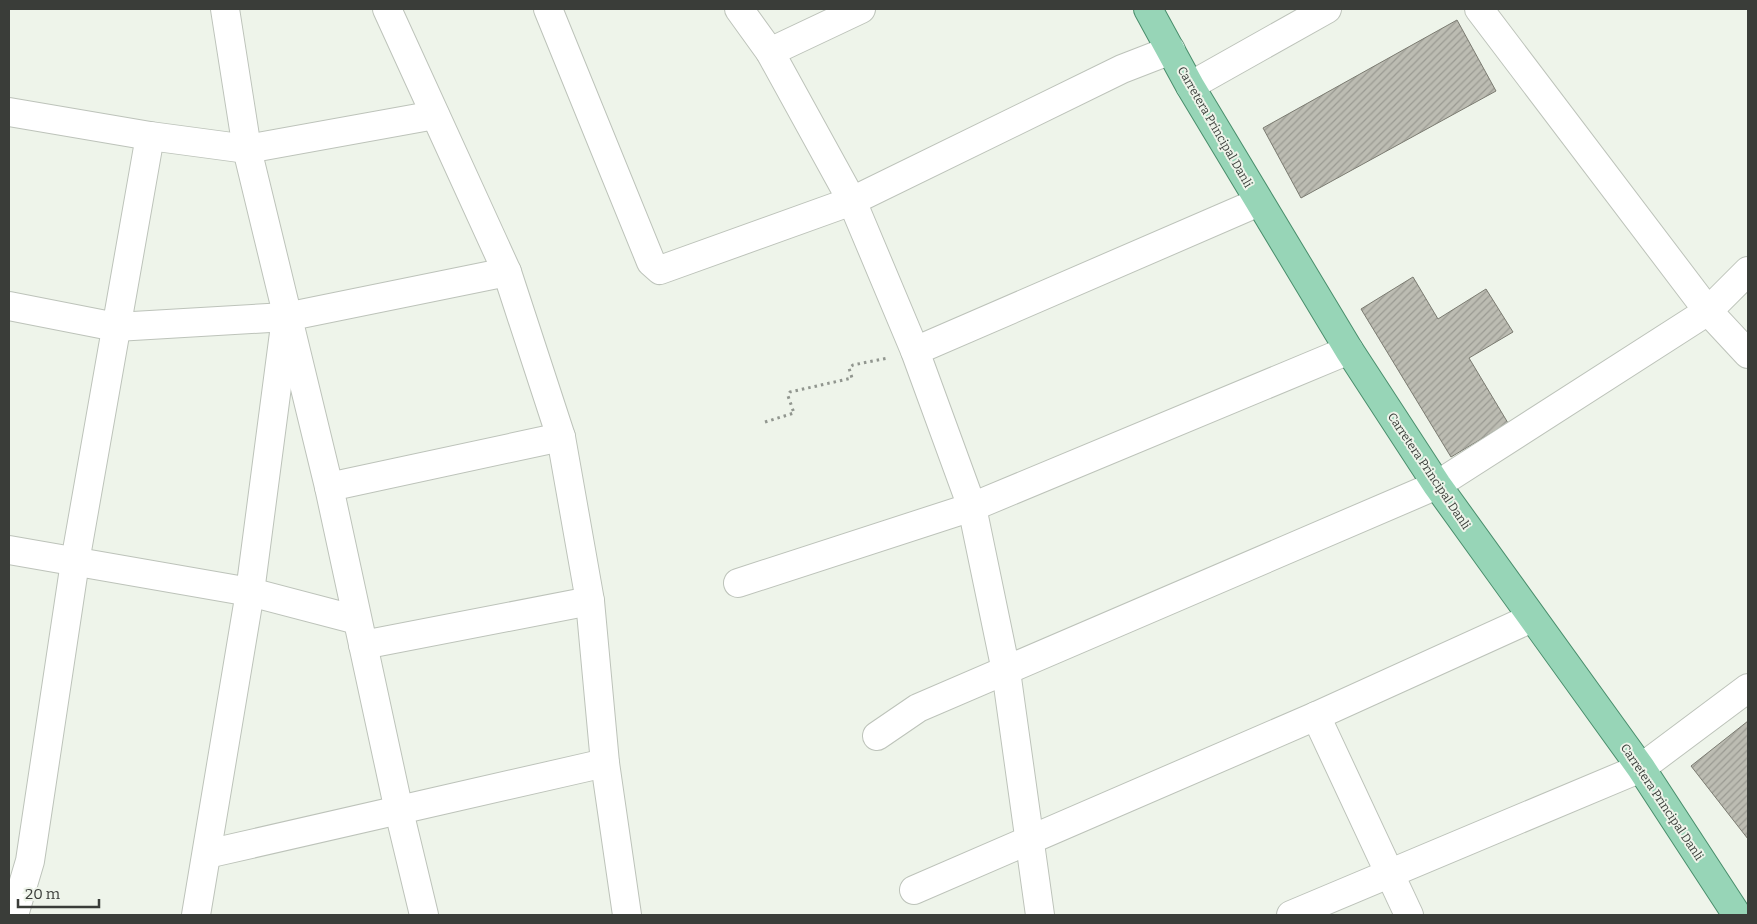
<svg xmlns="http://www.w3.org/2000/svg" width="1757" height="924" font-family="Bitter,serif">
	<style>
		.building { fill: url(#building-hatch); stroke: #7b7b71 }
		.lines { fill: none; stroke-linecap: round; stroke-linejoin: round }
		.street-casing { stroke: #bdc3ba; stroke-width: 30 }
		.primary-casing { stroke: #498e6c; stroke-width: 30 }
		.path { stroke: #91968f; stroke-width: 3; stroke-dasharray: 2.5 4; stroke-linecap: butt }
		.street { stroke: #fff; stroke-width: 28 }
		.primary { stroke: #97d5b7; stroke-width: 28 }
		.labels { text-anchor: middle; stroke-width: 4; stroke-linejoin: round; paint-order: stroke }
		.street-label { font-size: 12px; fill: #3a3d39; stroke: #eef4ea }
	</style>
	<defs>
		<pattern id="building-hatch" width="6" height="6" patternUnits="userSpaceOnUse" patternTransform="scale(1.25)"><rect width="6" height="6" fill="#bcbcb2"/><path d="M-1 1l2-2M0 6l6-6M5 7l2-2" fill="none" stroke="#9a9a92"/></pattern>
	</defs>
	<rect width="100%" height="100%" fill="#eef4ea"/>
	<g class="building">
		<polygon points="1457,20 1496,91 1301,198 1263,128"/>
		<polygon points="1413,277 1438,319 1486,289 1513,332 1469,358 1508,423 1451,457 1361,309"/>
		<polygon points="1748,721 1748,839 1691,766"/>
	</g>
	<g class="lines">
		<defs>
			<g id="street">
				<polyline points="225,9 247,149 329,487 399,811 424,915"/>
				<polyline points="387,9 507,272 561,437 590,601 605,763 627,915"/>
				<polyline points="548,9 651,262 660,270 852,201 1122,69 1171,50"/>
				<polyline points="739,9 770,52 852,201 915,351 972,507 1006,671 1040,915"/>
				<polyline points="1479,9 1708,311 1748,354"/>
				<polyline points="770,52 861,9"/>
				<polyline points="1190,86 1327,9"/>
				<polyline points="9,112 150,136 247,149 435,115"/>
				<polyline points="9,306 116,327 286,317 507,272"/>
				<polyline points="915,351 1259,202"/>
				<polyline points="329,487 561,437"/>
				<polyline points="9,550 250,592 357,620"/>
				<polyline points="738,583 972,507 1349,350"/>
				<polyline points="363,645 590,601"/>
				<polyline points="1316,716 1409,915"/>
				<polyline points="877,736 918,708 1437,485 1708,311 1748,271"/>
				<polyline points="207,854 605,763"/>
				<polyline points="914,890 1316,716 1532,618"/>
				<polyline points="14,915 30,861 75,562 150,136"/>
				<polyline points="196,915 250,592 284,333"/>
				<polyline points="1291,915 1641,768 1748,688"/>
			</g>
			<polyline id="primary" points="1148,9 1190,86 1349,350 1437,485 1641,768 1737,915"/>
		</defs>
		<use href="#street" class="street-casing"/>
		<use href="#primary" class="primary-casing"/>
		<polyline class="path" points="765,422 794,413 788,396 790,392 852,378 849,368 853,365 888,358"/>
		<use href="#street" class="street"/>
		<use href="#primary" class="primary"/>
	</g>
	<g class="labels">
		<g class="street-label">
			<text transform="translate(1215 127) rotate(60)" y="4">Carretera Principal Danli</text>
			<text transform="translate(1429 471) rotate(56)" y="4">Carretera Principal Danli</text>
			<text transform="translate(1662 802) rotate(56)" y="4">Carretera Principal Danli</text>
		</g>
	</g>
	<rect width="1757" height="924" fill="none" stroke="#3a3d39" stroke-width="20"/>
	<path d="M18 899v8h81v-8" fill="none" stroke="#3a3d39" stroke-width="2.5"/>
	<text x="25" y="899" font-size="15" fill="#3a3d39" stroke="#eef4ea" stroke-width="4" paint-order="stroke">20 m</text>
</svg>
